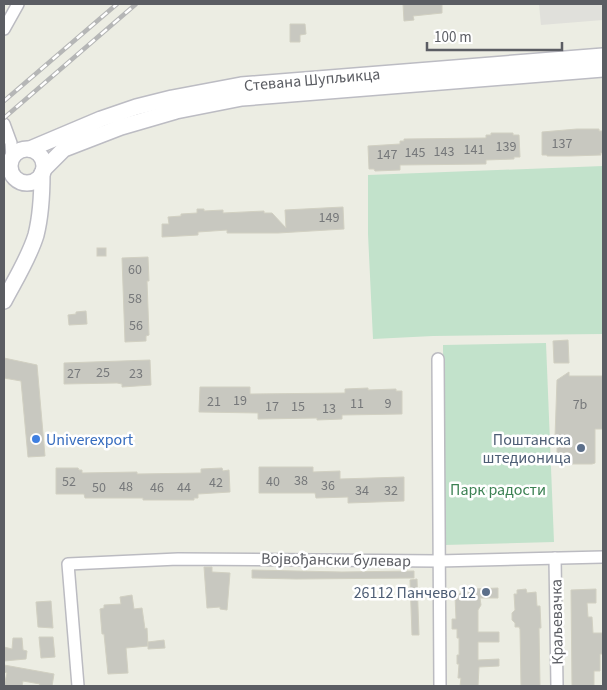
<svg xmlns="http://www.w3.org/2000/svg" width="607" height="690" font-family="'Source Sans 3',sans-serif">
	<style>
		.industrial { fill: #e0e0db }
		.green { fill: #c2e2cb }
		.building { fill: #c8c8c0; stroke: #d1d0c2 }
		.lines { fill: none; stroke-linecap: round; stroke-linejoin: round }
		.street-casing { stroke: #bbbbc1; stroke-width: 14 }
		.secondary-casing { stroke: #bcbcc3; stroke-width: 18 }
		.street { stroke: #fff; stroke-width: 11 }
		.secondary { stroke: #fff; stroke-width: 15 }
		.rail-casing { stroke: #b5b6b6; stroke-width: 4.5 }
		.rail { stroke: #fff; stroke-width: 2.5; stroke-dasharray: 8; stroke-linecap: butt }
		.shop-dot { fill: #3f7fe0; stroke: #fff; stroke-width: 2 }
		.service-dot { fill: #5c6f8a; stroke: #fff; stroke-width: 2 }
		.labels { text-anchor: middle; stroke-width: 5; stroke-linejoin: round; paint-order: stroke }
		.number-label { font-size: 14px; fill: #76787a }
		.street-label { font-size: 16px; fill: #5b5d63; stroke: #fff }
		.shop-label { font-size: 16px; fill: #366cbe; stroke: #fff; text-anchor: start }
		.service-label { font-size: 16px; fill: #4e5e75; stroke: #fff; text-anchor: end }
		.park-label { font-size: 16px; fill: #3c8153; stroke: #fff }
	</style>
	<rect width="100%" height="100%" fill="#ecede3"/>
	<polygon class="industrial" points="539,4 603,4 603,20 541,25"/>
	<g class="green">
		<polygon points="603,166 603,334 433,336 373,339 368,234 368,175"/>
		<polygon points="546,343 554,542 444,545 443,345"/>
	</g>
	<g class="building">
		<polygon points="403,4 442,4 442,13 413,16 414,20 404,21"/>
		<polygon points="290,24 305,24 306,34 300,35 300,42 290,42"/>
		<polygon points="577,129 599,129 599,131 603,131 603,153 600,153 601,155 570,156 547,156 547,155 542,155 542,132"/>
		<polygon points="491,133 513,133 513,135 519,135 520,157 514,157 514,159 486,160 486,164 400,165 400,170 375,171 374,169 369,169 368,146 400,144 400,141 404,141 404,139 486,138 486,135 491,135"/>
		<polygon points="343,207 344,229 278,233 227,233 227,230 198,232 198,235 162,237 162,224 169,224 168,217 181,216 181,214 197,213 197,209 204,209 204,211 223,210 223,213 264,211 264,213 272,213 286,228 285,210"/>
		<rect x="97" y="248" width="9" height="8"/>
		<polygon points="148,257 149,281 147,281 149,335 146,336 146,341 125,342 122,258"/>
		<polygon points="86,311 87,324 69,325 68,315 76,314 76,312"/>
		<polygon points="568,340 569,363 554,363 553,341"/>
		<polygon points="4,358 37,365 45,456 28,457 21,381 4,378"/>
		<polygon points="150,360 151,385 122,387 122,384 117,383 64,384 64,363"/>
		<polygon points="569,372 569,376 603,376 603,429 595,429 595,463 592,464 568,464 568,453 557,453 557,437 555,437 557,380"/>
		<polygon points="200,387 250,387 250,394 345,393 345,389 368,388 368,390 396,389 396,391 402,391 402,414 342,415 342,419 317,420 317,418 258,419 258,413 199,412"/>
		<polygon points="259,467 313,467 313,472 340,471 340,479 404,477 404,501 348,503 348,497 316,498 315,493 259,493"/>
		<polygon points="56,468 78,468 79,470 82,470 82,473 137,472 137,474 201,473 201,469 222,468 223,471 229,470 230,492 198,494 198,498 194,498 194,500 143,500 143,498 85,498 84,494 56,494"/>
		<polygon points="204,567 212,567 212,572 230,573 227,610 220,609 220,607 207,608"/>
		<polygon points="252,570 342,572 414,571 414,578 296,579 252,578"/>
		<polygon points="417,579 419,635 412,635 410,580"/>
		<polygon points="498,588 498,598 480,598 481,605 478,610 478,632 499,632 499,642 478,642 478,660 499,659 499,666 479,667 478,686 460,686 461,678 458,678 459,664 457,664 457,655 459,655 459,638 457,638 457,629 452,629 452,619 456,619 455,596 463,592 474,592 474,589"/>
		<polygon points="526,589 527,593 536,592 537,606 540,606 541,628 539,628 540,686 521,686 520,629 519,627 515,627 515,623 512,620 512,613 515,610 514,594 517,594 517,590"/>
		<polygon points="596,589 596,603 587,603 588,617 592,617 593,633 603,633 603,654 600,654 600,671 594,671 594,686 572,686 571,590"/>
		<polygon points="132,595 134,609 142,608 145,629 147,628 148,646 126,648 128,673 108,674 104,634 102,634 100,609 104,608 104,605 121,604 120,597"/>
		<polygon points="51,601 53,628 38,627 36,602"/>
		<polygon points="39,637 53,637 55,657 41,658"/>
		<polygon points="13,638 22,638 23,650 27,651 26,659 4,661 4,647 12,649"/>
		<polygon points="164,640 165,648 148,649 148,642"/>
		<polygon points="4,665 54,674 52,686 39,686 40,684 23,681 22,686 4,686 7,673 4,672"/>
	</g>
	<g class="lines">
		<defs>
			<g id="street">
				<polyline points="4,29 18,4"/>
				<polyline points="4,124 11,143 12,158"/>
				<polyline points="438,359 440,686"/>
				<polyline points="555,558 557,686"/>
				<polyline points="78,686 68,564 178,559 438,561 603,557"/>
			</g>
			<g id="secondary">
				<polyline points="30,149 101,119 136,107 172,98 241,85 603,56"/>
				<circle cx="27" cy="166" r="17"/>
				<polyline points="44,169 64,149 121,127 176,111 242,98 603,69"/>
				<path d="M 4,301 C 15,280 29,258 36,235 C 41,215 42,193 42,173"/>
			</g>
		</defs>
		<use href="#street" class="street-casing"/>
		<use href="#secondary" class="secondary-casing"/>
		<use href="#street" class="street"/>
		<use href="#secondary" class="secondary"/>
		<defs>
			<g id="rail">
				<polyline points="4,101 117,4"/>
				<polyline points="4,118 136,4"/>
			</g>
		</defs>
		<use href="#rail" class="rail-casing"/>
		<use href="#rail" class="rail"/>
	</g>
	<circle class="shop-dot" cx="36" cy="439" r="5"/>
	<g class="service-dot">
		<circle cx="581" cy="448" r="5"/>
		<circle cx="486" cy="592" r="5"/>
	</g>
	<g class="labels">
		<g class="number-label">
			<text x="562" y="148">137</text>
			<text x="506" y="151">139</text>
			<text x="474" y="154">141</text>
			<text x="444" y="156">143</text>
			<text x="415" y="157">145</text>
			<text x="387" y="159">147</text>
			<text x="329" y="222">149</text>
			<text x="135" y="274">60</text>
			<text x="135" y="303">58</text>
			<text x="136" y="330">56</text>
			<text x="103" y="377">25</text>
			<text x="74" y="378">27</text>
			<text x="136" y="378">23</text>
			<text x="240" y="405">19</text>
			<text x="214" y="406">21</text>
			<text x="357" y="408">11</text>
			<text x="388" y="408">9</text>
			<text x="580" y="409">7b</text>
			<text x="272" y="411">17</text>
			<text x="298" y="411">15</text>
			<text x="329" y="413">13</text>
			<text x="301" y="485">38</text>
			<text x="69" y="486">52</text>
			<text x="273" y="486">40</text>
			<text x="216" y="487">42</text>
			<text x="328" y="490">36</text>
			<text x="126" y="491">48</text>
			<text x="99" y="492">50</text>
			<text x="157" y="492">46</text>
			<text x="184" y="492">44</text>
			<text x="362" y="495">34</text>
			<text x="391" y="495">32</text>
		</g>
		<g class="street-label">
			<text transform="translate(312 79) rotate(-5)" y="6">Стевана Шупљикца</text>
			<text transform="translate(336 559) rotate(1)" y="6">Војвођански булевар</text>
			<text transform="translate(556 622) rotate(-91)" y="6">Краљевачка</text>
		</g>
		<g class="shop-label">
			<text x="46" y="445">Univerexport</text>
		</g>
		<g class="service-label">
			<text x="571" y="445">Поштанска<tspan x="571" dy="18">штедионица</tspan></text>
			<text x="476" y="598">26112 Панчево 12</text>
		</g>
		<g class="park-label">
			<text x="498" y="495">Парк радости</text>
		</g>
	</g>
	<rect width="607" height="690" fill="none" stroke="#5b5d63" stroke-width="10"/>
	<path d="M427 42v8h135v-8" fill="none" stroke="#5b5d63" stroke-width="2.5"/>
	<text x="434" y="42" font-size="15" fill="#5b5d63" stroke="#ffffff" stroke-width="4" paint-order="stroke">100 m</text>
</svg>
